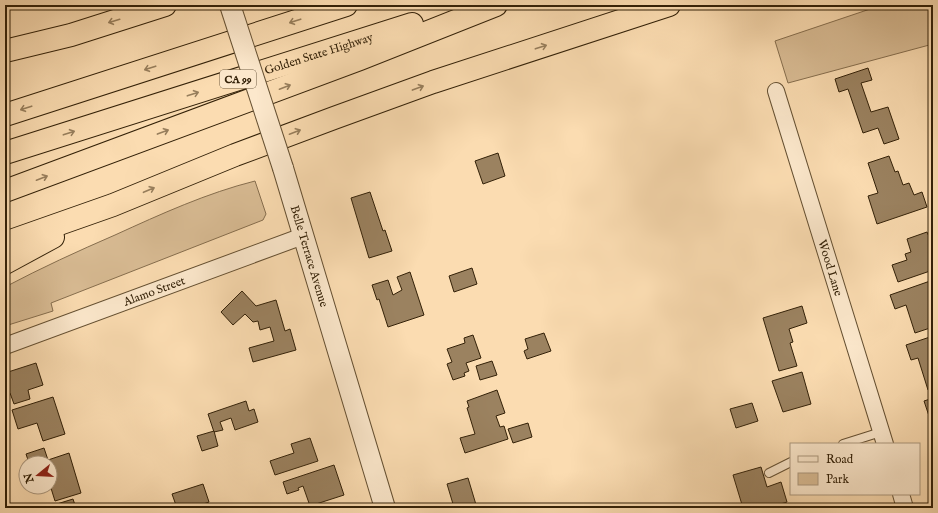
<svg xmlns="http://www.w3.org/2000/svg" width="938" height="513" font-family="'IM FELL English',serif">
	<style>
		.green { fill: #d9bc94; stroke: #866e4e }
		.building { fill: #9b8260; stroke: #332108 }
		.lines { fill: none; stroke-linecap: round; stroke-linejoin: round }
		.service-casing { stroke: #655032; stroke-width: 10 }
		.minor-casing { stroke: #655032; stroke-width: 18 }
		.tertiary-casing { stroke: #655032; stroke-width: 22 }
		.motorway-casing { stroke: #332108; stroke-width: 24 }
		.service { stroke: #fce8cc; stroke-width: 8 }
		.minor { stroke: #fce8cc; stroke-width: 16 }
		.tertiary { stroke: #fce8cc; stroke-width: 20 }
		.motorway { stroke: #fbdcb1; stroke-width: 22 }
		.tertiary-bridge-casing { stroke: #655032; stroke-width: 22; stroke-linecap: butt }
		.tertiary-bridge { stroke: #fce8cc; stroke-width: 20 }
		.oneway { stroke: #977e5c }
		.labels { text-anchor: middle; stroke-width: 3.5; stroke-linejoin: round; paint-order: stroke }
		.shield { fill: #fce8cc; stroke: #6f5d43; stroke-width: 1 }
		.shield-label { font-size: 11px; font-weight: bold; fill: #332108 }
		.street-label { font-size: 12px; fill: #332108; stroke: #fce8cc }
	</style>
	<rect width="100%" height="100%" fill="#fbdcb1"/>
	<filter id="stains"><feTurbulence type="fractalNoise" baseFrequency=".005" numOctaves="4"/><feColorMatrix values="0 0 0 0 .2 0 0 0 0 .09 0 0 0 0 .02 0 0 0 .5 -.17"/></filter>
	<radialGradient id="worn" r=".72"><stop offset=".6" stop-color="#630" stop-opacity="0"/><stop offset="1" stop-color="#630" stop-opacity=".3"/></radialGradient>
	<g class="green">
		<polygon points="882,5 933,5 933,44 788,83 775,41"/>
		<path d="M 255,181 L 266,214 L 263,220 L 51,303 L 53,311 L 5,326 L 5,287 C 41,268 78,251 115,235 C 161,214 207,193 255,181 Z"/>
	</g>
	<g class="building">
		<polygon points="868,68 872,80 861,83 871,112 888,107 899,139 884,144 878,128 863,133 848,89 839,92 835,79"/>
		<polygon points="498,153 505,176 483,184 475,161"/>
		<polygon points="889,156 895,172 898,171 903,185 909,183 914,195 922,192 927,207 877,224 868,196 878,193 868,163"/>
		<polygon points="370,192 383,231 385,230 392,251 369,258 351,198"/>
		<polygon points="927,232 933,246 933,270 898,282 892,265 907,260 905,254 911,252 907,239"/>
		<polygon points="472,268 477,284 454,292 449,276"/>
		<polygon points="410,272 424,315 388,327 379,299 377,300 372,285 388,280 393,295 402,290 397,277"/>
		<polygon points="933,280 933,295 931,296 933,303 933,327 915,333 906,305 895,309 890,295"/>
		<polygon points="242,291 256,306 276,300 285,331 290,329 296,350 253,362 249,348 274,341 270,327 260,330 258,321 253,322 245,314 233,325 221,312"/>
		<polygon points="802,306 807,323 789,329 793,342 790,343 797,366 779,371 763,318"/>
		<polygon points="544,333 551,351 527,359 524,351 528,349 525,339"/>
		<polygon points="473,335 481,358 466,363 469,371 464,373 465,376 453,380 447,364 452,362 447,349 465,343 464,338"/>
		<polygon points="933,336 933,388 928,390 918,358 911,360 906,345"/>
		<polygon points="492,361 497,375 480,380 476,366"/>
		<polygon points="36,363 43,385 28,390 30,399 14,404 10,393 7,394 5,388 5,373"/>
		<polygon points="802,372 811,404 783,412 772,381"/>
		<polygon points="497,390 505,413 496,416 500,427 504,426 508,439 465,453 460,438 475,434 467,408 469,407 467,401"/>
		<polygon points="53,397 65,434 43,441 37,423 18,429 12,410"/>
		<polygon points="933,398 933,418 930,419 924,401"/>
		<polygon points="246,401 249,411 254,409 258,422 235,430 231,418 220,422 223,430 214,432 208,414"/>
		<polygon points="752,403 758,421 736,428 730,409"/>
		<polygon points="528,423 532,437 513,443 508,429"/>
		<polygon points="214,431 218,446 202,451 197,436"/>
		<polygon points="310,438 318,461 275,475 270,461 294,453 291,444"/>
		<polygon points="44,448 48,460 69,453 81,493 55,501 50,485 50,463 29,463 26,454"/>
		<polygon points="334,465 344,495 310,506 303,486 298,488 299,490 287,494 283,482"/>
		<polygon points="761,467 767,487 781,482 787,502 768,508 743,508 733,475"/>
		<polygon points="468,478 477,508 451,508 450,505 453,504 447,484"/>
		<polygon points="203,484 209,502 192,508 177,508 172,494"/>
		<polygon points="73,499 76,508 44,508"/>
	</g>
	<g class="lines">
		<defs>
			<g id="service">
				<polyline points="843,444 881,432"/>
				<polyline points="769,473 791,462"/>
			</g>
			<g id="minor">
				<path id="s1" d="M 776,91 L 885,444"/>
				<path id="s2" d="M 5,346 L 303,236"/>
				<polyline points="901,494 905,508"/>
			</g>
			<g id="tertiary">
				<path id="s3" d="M 283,168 L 385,508"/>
			</g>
			<g id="motorway">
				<polyline points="5,51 71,35 165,5"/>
				<polyline points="5,115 346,5"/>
				<path id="s4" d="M 5,153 L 412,24"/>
				<polyline points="5,191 360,59 496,5"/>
				<polyline points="5,243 113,205 235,155 334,118 433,82 669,5"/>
				<polyline points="5,263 53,237"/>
			</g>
		</defs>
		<use href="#service" class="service-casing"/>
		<use href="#minor" class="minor-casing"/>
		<use href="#tertiary" class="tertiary-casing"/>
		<use href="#motorway" class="motorway-casing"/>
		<use href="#service" class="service"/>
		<use href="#minor" class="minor"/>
		<use href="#tertiary" class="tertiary"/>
		<use href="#motorway" class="motorway"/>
		<defs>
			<polyline id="tertiary-bridge" points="230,5 283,168"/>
		</defs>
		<use href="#tertiary-bridge" class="tertiary-bridge-casing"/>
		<use href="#tertiary-bridge" class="tertiary-bridge"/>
	</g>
	<defs><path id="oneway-shaft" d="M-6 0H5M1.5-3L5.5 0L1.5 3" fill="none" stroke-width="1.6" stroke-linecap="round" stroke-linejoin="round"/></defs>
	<g class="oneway">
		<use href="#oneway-shaft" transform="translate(114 21) rotate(163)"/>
		<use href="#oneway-shaft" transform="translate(295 21) rotate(162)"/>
		<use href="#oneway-shaft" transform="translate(541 47) rotate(-18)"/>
		<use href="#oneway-shaft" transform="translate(150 68) rotate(162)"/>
		<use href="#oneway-shaft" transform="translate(285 87) rotate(-21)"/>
		<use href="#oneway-shaft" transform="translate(418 88) rotate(-20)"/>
		<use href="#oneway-shaft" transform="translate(193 94) rotate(-18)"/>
		<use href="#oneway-shaft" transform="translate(26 108) rotate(162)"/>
		<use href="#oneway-shaft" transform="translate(163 132) rotate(-20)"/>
		<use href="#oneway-shaft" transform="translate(295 132) rotate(-21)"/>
		<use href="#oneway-shaft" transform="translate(69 133) rotate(-18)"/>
		<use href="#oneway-shaft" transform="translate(42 178) rotate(-21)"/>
		<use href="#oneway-shaft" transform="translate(149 190) rotate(-23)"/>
	</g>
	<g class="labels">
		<rect class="shield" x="220" y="70" width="36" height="18" rx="3"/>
		<g class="shield-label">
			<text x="238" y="83">CA 99</text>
		</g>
		<g class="street-label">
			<text dy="4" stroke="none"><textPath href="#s4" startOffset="329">Golden State Highway</textPath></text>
			<text dy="4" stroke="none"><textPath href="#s3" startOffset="92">Belle Terrace Avenue</textPath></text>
			<text dy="4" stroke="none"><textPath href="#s1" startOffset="185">Wood Lane</textPath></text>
			<text dy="4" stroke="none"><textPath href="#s2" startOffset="159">Alamo Street</textPath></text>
		</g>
	</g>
	<rect width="938" height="513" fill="none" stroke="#fbdcb1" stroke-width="20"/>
	<rect x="6" y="6" width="926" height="501" fill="none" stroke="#332108" stroke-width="2"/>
	<rect x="10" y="10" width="918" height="493" fill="none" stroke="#332108"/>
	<rect x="790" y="443" width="130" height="52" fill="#fce8cc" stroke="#ac987e"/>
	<rect x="798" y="456" width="20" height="6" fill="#fce8cc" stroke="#ac987e"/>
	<text x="826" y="463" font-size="12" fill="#332108">Road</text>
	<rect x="798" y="473" width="20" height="12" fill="#d9bc94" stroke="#ac987e"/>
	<text x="826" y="483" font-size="12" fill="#332108">Park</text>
	<g transform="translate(38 475) rotate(252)"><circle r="19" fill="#fce8cc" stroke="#ac987e"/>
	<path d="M0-3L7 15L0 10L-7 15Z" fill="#8f2418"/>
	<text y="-6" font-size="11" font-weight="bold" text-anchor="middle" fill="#332108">N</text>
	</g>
	<rect width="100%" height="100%" filter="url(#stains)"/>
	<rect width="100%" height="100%" fill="url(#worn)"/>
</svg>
